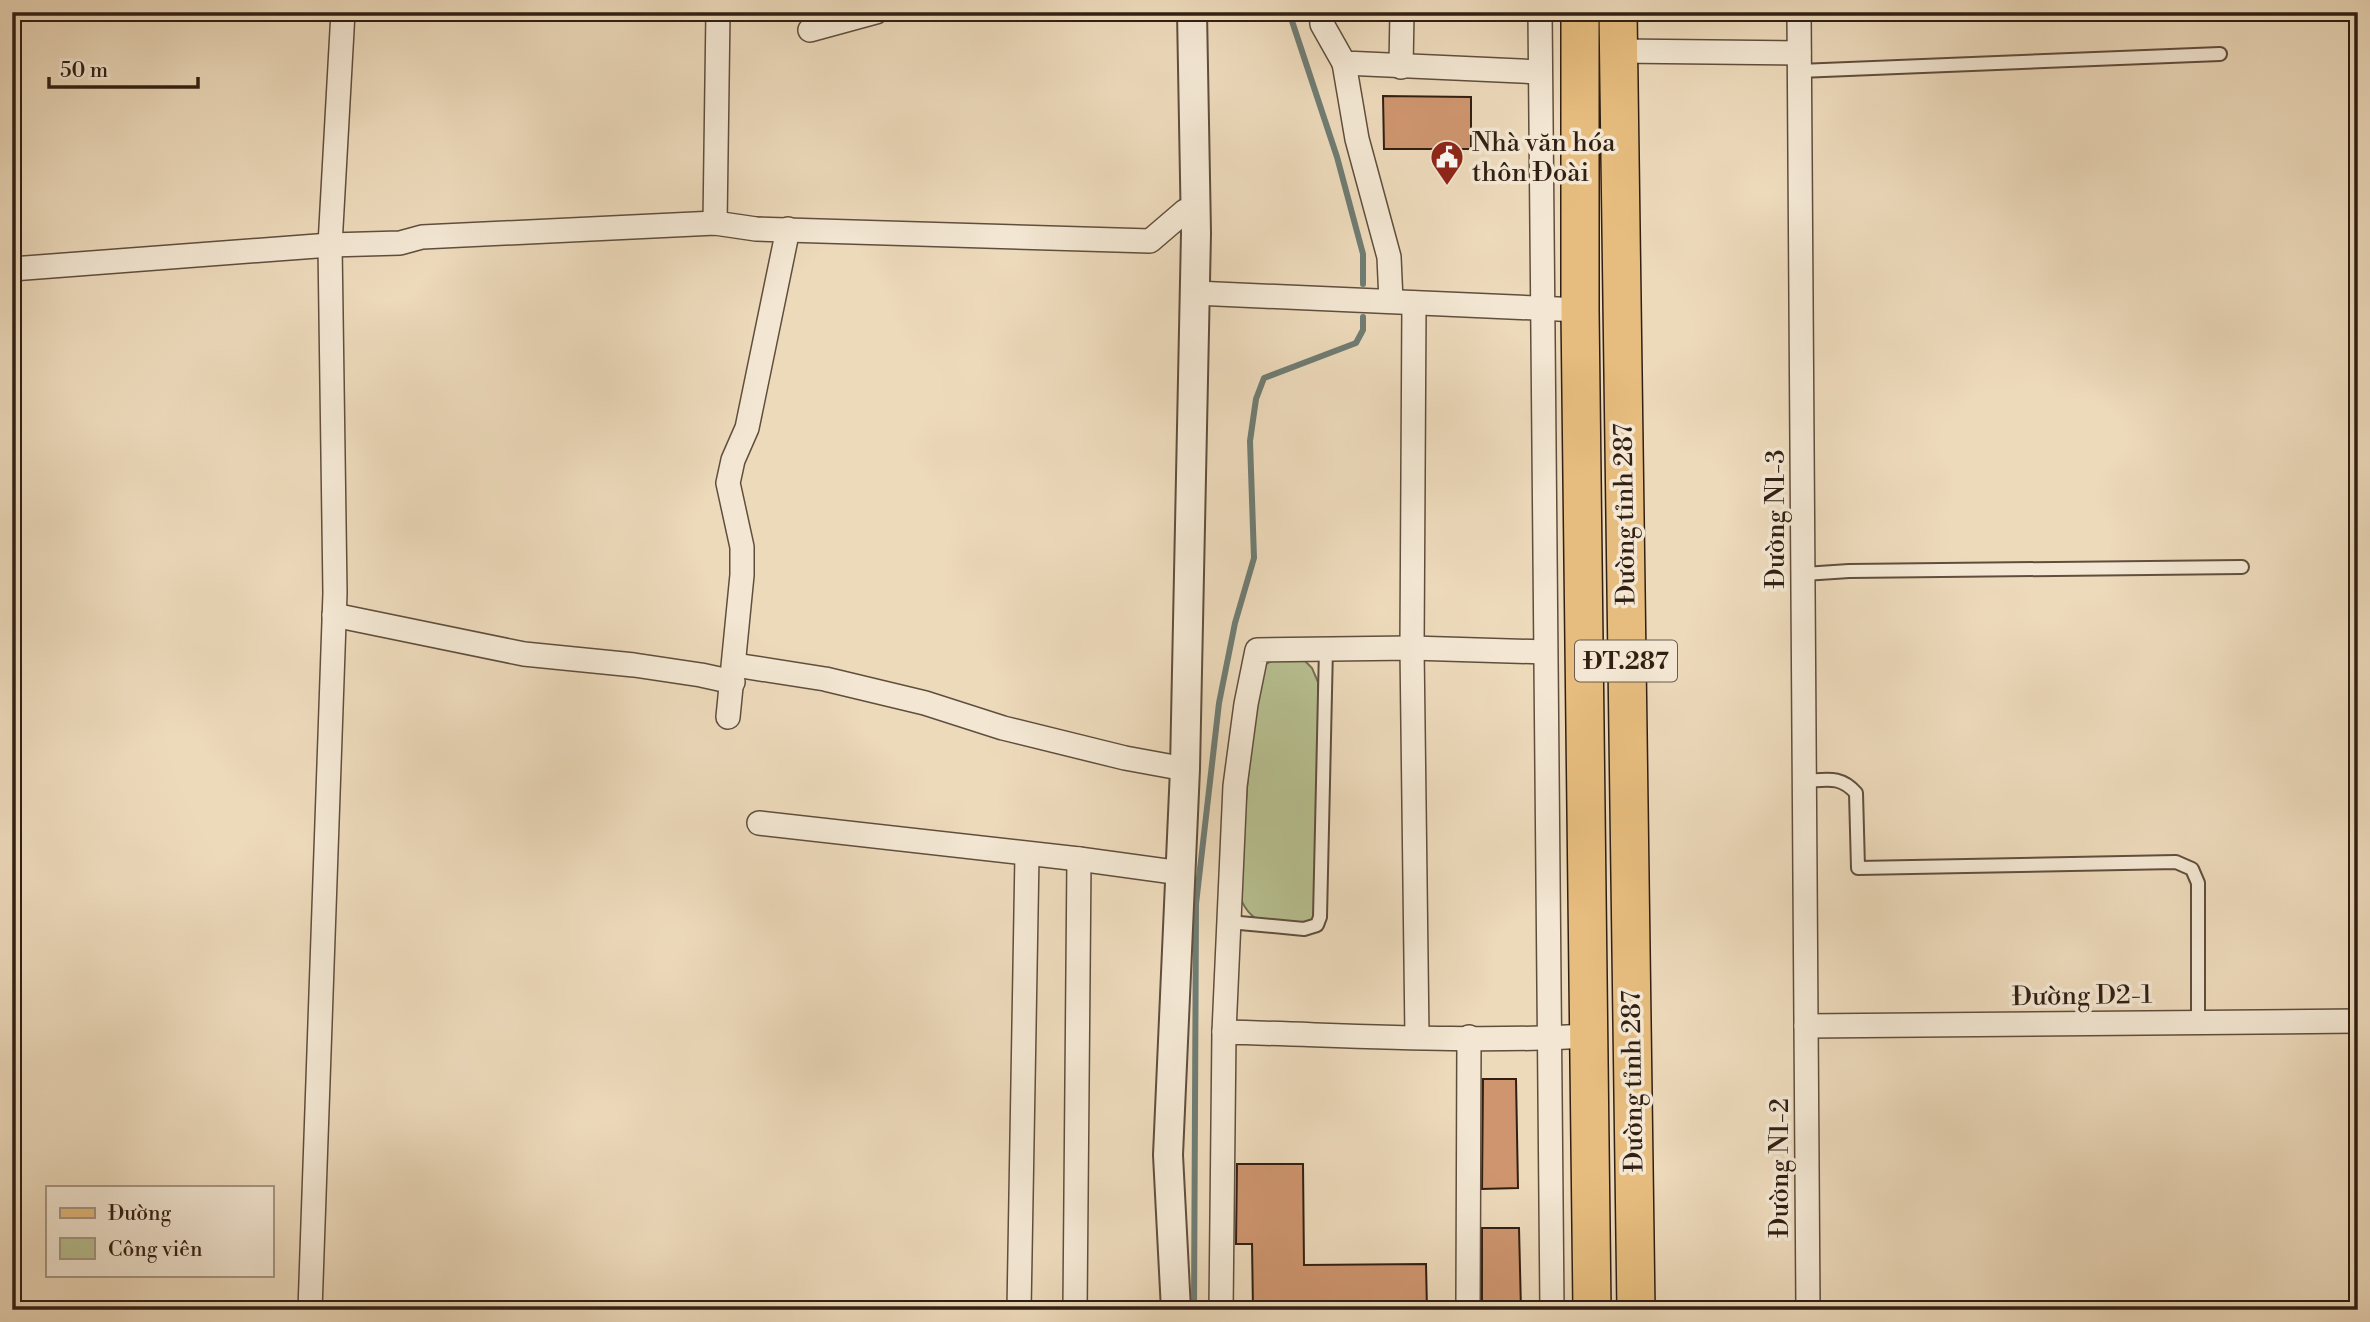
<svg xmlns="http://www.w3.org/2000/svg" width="2370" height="1322" font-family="'Libre Bodoni',serif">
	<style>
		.green { fill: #b7c091; stroke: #747052; stroke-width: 2 }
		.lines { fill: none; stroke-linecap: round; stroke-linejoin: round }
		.stream { stroke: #6f7c73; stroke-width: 6 }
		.building { fill: #ce956e; stroke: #311f13; stroke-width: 2 }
		.service-casing { stroke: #604e3d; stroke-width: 16 }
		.minor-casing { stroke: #604e3d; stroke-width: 26 }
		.tertiary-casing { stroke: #604e3d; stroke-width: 32 }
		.primary-casing { stroke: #311f13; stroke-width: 40 }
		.service { stroke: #f3e7d3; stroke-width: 12 }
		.minor { stroke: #f3e7d3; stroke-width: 23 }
		.tertiary { stroke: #f3e7d3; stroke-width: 28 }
		.primary { stroke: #e6bd7e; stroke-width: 37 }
		.labels { text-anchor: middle; stroke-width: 7; stroke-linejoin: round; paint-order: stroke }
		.shield { fill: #f3e7d3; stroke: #6b5b4d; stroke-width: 2 }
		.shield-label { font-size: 24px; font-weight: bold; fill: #311f13 }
		.poi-label { font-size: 26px; fill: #311f13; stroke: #f3e7d3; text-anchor: start }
		.street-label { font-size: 26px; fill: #311f13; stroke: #f3e7d3 }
	</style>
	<rect width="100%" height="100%" fill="#eddabb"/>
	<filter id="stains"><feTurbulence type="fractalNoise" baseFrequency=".00286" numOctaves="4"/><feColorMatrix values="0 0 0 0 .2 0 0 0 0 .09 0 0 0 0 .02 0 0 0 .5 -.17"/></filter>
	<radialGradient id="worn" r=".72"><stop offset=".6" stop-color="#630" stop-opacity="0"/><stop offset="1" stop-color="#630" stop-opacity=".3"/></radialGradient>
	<path class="green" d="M 1273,660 L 1305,661 L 1312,668 L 1318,682 L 1321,908 L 1311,926 C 1279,925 1251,931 1239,894 L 1250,749 L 1263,666 Z"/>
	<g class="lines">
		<g class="stream">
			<polyline points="1289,12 1337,157 1363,254 1363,284"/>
			<polyline points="1194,1310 1196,904 1219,703 1235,623 1254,558 1250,441 1256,399 1264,378 1356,343 1363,330 1363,317"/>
		</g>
	</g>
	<g class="building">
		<polygon points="1383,96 1471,97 1471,149 1384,149"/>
		<polygon points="1483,1079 1516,1079 1518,1188 1482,1189"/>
		<polygon points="1237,1164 1303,1164 1304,1265 1426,1264 1427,1310 1253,1310 1252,1244 1236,1244"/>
		<polygon points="1482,1228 1519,1228 1521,1310 1482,1310"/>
	</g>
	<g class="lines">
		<defs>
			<g id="service">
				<polyline points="1799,71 2220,54"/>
				<polyline points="1804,574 1849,571 2242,567"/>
				<path d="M 1804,781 C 1827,780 1840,775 1856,793 L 1858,868 L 2176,862 L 2192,869 L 2198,883 L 2198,1022"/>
				<polyline points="1229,922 1304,929 1317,925 1320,917 1326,648"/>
			</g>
			<g id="minor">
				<polyline points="1321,12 1322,24 1344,63 1540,72"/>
				<polyline points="1540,12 1552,1310"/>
				<polyline points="1799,12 1808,1310"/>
				<polyline points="810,30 876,12"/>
				<polyline points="1619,51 1799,53"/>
				<polyline points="1344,63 1357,139 1389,257 1391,301"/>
				<polyline points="1401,67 1402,12"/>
				<polyline points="715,223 718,12"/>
				<polyline points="12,269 330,245 400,243 422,237 715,223 756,229 1150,241 1185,211 1195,209"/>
				<polyline points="1195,293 1580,310"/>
				<polyline points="1414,303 1412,648 1417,1037"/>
				<polyline points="334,615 524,654 634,665 701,675 733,682"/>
				<polyline points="735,665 825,679 925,703 1003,728 1125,758 1185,769"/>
				<polyline points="728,717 742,575 742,547 728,483 733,460 747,428 788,229"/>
				<polyline points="759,823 1079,859 1181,873"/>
				<polyline points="1806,1026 2358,1021"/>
				<polyline points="1224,1032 1235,786 1246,704 1257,650 1412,648 1545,652"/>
				<polyline points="310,1310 335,593 330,245 343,12"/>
				<polyline points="1019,1310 1027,855"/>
				<polyline points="1075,1310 1079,859"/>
				<path d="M 1221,1310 L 1224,1032 C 1345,1035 1467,1043 1587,1036"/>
				<polyline points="1468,1310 1469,1037"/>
			</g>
			<polyline id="tertiary" points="1176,1310 1168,1155 1185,769 1196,233 1192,12"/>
			<g id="primary">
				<polyline points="1580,12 1580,310 1592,1310"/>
				<polyline points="1618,12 1636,1310"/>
			</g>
		</defs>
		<use href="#service" class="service-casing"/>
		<use href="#minor" class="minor-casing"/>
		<use href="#tertiary" class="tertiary-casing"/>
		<use href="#primary" class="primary-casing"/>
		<use href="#service" class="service"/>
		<use href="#minor" class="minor"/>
		<use href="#tertiary" class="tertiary"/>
		<use href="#primary" class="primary"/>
	</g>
	<defs>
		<symbol id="civic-pin" viewBox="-11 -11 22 30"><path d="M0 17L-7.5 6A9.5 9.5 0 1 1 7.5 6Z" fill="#8f2418" stroke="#f3e7d3"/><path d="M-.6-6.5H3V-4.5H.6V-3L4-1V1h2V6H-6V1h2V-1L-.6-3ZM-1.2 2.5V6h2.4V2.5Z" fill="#fff"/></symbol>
	</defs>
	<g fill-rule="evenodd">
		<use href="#civic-pin" x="1428" y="138" width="38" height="52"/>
	</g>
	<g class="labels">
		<rect class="shield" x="1575" y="640.5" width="102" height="41" rx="5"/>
		<g class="shield-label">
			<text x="1626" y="669">ĐT.287</text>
		</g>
		<g class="poi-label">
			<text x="1472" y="151">Nhà văn hóa<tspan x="1472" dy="30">thôn Đoài</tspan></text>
		</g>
		<g class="street-label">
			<text transform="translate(1624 514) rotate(-91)" y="9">Đường tỉnh 287</text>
			<text transform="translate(1775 519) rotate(-90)" y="9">Đường N1-3</text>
			<text transform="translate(2082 995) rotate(-1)" y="9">Đường D2-1</text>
			<text transform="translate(1632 1081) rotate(-91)" y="9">Đường tỉnh 287</text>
			<text transform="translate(1779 1168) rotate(-90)" y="9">Đường N1-2</text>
		</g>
	</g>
	<rect width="2370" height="1322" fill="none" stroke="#eddabb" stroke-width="42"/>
	<rect x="14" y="14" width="2342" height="1294" fill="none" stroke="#311f13" stroke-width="3.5"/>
	<rect x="21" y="21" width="2328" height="1280" fill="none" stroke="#311f13" stroke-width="2"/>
	<rect x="46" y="1186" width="228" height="91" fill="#f3e7d3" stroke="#a59786" stroke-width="2"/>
	<rect x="60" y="1208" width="35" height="10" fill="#e6bd7e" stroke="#a59786" stroke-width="2"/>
	<text x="108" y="1220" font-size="21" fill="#311f13">Đường</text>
	<rect x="60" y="1238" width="35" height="21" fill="#b7c091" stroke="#a59786" stroke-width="2"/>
	<text x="108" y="1256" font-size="21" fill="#311f13">Công viên</text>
	<path d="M49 77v10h149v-10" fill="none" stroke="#311f13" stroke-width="3.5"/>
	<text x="60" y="77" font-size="21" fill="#311f13" stroke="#f3e7d3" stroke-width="5" paint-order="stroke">50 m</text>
	<rect width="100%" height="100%" filter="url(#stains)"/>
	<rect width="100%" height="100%" fill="url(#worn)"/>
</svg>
